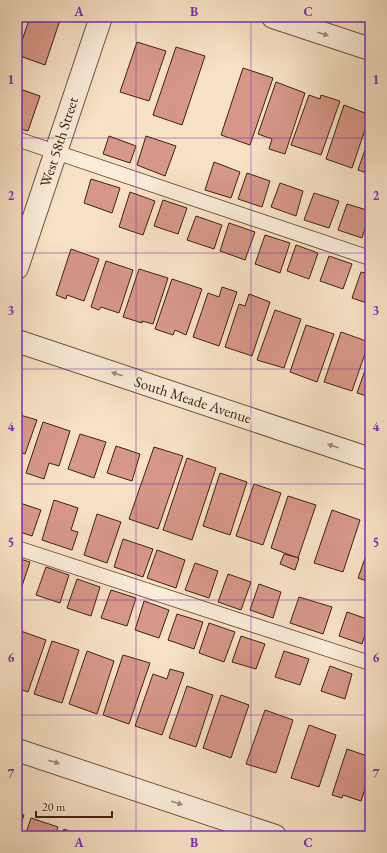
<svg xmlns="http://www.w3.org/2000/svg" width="387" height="853" font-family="'EB Garamond',serif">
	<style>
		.building { fill: #d79889; stroke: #41220d }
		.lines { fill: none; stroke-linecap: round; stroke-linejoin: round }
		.service-casing { stroke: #6f523b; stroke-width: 16 }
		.minor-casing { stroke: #6f523b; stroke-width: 24 }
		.service { stroke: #faecd9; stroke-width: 14 }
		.minor { stroke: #faecd9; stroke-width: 22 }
		.oneway { fill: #9e8773 }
		.grid { fill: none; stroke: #7b2cbf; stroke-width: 1; stroke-opacity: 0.55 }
		.labels { text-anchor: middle; stroke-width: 3; stroke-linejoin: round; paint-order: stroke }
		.street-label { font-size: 15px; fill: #41220d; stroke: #faecd9 }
		.neatline { fill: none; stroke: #7b2cbf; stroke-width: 1.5 }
		.grid-label { font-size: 13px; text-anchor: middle; font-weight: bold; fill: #7b2cbf }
	</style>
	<rect width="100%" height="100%" fill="#f8e2c5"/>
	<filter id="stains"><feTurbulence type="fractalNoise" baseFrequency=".005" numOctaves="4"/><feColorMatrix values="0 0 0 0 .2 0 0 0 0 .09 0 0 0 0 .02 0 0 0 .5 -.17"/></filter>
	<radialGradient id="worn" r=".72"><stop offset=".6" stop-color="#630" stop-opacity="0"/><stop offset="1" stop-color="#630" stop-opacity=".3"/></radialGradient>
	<g class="building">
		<polygon points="17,17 24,17 17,39"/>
		<polygon points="30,17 61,17 45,65 17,55"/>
		<polygon points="137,42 166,51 149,101 120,92"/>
		<polygon points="176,47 205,56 182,125 153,115"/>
		<polygon points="243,68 273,78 250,145 221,135"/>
		<polygon points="276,82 305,93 285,154 269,149 272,139 258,134"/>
		<polygon points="17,88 40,96 28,131 17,128"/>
		<polygon points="309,95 320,99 321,95 340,101 321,155 291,145"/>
		<polygon points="344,105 370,115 352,168 326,159"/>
		<polygon points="370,135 370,174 358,170"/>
		<polygon points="109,136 136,146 130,163 103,154"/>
		<polygon points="146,136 176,146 165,176 137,165"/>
		<polygon points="214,162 240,172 231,198 205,190"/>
		<polygon points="247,173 270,181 262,207 238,199"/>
		<polygon points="91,179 120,188 112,213 84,203"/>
		<polygon points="280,183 303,191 296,216 271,207"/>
		<polygon points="130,192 155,201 143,235 119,227"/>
		<polygon points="314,193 339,201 329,228 304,220"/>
		<polygon points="163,200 187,208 178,234 154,226"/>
		<polygon points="347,204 370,211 362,238 338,230"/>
		<polygon points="196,216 222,225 214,249 187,240"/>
		<polygon points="229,223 255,232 245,260 220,251"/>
		<polygon points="265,235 290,243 280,273 255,264"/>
		<polygon points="296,245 318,253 309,279 287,271"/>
		<polygon points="71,249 99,259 84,301 67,295 66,299 56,295"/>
		<polygon points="329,256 352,264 343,289 320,281"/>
		<polygon points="106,261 133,270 119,313 101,307 99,310 91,307"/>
		<polygon points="139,269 168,278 153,324 142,321 142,323 123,317"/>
		<polygon points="361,272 370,274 370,304 352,298"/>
		<polygon points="172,279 202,289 186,335 175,330 173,335 155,329"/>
		<polygon points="222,287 237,292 219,346 193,337 208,293 219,297"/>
		<polygon points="249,294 270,302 252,356 225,347 239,304 245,306"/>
		<polygon points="275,310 301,319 284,368 257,360"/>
		<polygon points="306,325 334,334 317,382 290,372"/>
		<polygon points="341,332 369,342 352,391 324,382"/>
		<polygon points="370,356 370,397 357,393"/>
		<polygon points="17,414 37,420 25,454 17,451"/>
		<polygon points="43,422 70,431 59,466 49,463 44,479 26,473"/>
		<polygon points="80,434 106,442 94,478 68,469"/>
		<polygon points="116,446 140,454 132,481 107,473"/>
		<polygon points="154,447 183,456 158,529 129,519"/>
		<polygon points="187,458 216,468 192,540 163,530"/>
		<polygon points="220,473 247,482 230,535 203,526"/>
		<polygon points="254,484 281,493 263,545 236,536"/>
		<polygon points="288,496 316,505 298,558 271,548"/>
		<polygon points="54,500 78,508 71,530 78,532 72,550 42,540"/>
		<polygon points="17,502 41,510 32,536 17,531"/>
		<polygon points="332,510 360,520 343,572 314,563"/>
		<polygon points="97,514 121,522 107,563 84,555"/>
		<polygon points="123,539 153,549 143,577 114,567"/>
		<polygon points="370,544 370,582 358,578"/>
		<polygon points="157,550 185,560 176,588 147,578"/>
		<polygon points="284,554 299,558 295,570 280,564"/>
		<polygon points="17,558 30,562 20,592 17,591"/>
		<polygon points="195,563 218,571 209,598 185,590"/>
		<polygon points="46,567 69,575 60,603 36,595"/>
		<polygon points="228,574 251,582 241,610 218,602"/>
		<polygon points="77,579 100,587 91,616 67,608"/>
		<polygon points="259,584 281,592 273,618 250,610"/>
		<polygon points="111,590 136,598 127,626 101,618"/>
		<polygon points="299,597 332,607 323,634 290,623"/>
		<polygon points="144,601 169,610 159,638 135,630"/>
		<polygon points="347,612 370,620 362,644 339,636"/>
		<polygon points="177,614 203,622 194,649 168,640"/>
		<polygon points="209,623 235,632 224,662 199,653"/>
		<polygon points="18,630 46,640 28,692 17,688"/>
		<polygon points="241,636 265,644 256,669 232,662"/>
		<polygon points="52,641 79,650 62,703 34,694"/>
		<polygon points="87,651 114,661 97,714 69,704"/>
		<polygon points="284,651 309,659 300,685 275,677"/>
		<polygon points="123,655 150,663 129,724 103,715"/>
		<polygon points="330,666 352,674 345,699 321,691"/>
		<polygon points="170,669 184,673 162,735 135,726 153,674 167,679"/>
		<polygon points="187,686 213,695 196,747 169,738"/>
		<polygon points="221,695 249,705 231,758 203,748"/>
		<polygon points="265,710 293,720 276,773 246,764"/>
		<polygon points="309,725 336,735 319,787 291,778"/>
		<polygon points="347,749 370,757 370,774 361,801 343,795 342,798 332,795"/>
		<polygon points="370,789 370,805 365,804"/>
		<polygon points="17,813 24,815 17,835"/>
		<polygon points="31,818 58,827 55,836 25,836"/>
		<polygon points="64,829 82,836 62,836"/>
	</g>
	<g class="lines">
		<defs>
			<g id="service">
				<polyline points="17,139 370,258"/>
				<polyline points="17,548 370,663"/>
			</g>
			<g id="minor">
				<polyline points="273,17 370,49"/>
				<polyline points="17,268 101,17"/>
				<polyline points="17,341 370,459"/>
				<polyline points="17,750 275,836"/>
			</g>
		</defs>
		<use href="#service" class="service-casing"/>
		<use href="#minor" class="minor-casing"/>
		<use href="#service" class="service"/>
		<use href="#minor" class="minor"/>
	</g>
	<defs><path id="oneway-solid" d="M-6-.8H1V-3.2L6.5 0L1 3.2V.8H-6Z"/></defs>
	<g class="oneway">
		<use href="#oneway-solid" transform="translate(323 34) rotate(18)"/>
		<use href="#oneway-solid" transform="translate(117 374) rotate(-162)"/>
		<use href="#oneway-solid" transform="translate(333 446) rotate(-162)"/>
		<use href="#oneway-solid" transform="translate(54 762) rotate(18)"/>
		<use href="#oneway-solid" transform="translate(177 803) rotate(18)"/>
	</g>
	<path class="grid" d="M 136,17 L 136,836M 251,17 L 251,836M 17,138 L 370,138M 17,253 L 370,253M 17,369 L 370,369M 17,484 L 370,484M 17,600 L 370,600M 17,715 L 370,715"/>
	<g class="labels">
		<g class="street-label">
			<text transform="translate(59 142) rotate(-72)" y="5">West 58th Street</text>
			<text transform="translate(193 400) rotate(18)" y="5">South Meade Avenue</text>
		</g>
	</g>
	<rect width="387" height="853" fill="none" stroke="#f8e2c5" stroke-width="44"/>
	<path d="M36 811v6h76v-6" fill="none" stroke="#41220d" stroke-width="2"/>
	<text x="42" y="811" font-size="12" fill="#41220d" stroke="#faecd9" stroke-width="3" paint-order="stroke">20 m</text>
	<rect x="22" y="22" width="343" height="809" class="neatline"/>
	<g class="grid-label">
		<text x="79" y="16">A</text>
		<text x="194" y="16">B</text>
		<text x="308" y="16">C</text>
		<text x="11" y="84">1</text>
		<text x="376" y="84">1</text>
		<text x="11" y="200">2</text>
		<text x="376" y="200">2</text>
		<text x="11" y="315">3</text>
		<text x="376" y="315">3</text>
		<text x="11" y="431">4</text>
		<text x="376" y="431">4</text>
		<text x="11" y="547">5</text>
		<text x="376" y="547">5</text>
		<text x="11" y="662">6</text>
		<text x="376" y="662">6</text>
		<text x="11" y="778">7</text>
		<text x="376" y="778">7</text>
		<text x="79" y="847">A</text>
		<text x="194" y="847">B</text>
		<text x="308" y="847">C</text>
	</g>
	<rect width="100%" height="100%" filter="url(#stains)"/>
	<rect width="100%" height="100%" fill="url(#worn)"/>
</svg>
